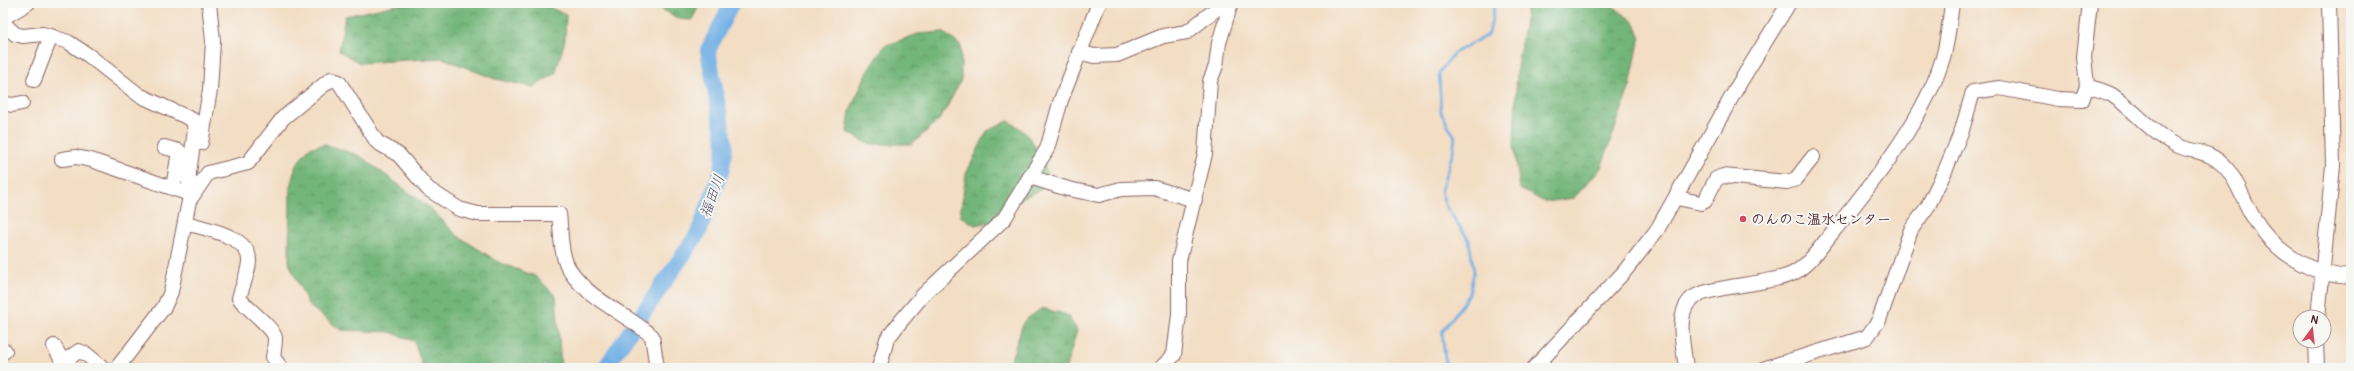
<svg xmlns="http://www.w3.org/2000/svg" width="2354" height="371" font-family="Pangolin,'Klee One',sans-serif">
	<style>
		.forest { fill: url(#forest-crowns); stroke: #5e6a52 }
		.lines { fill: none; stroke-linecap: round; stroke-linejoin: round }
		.stream { stroke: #72b0e5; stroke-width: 2.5 }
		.river { stroke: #72b0e5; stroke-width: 16 }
		.minor-casing { stroke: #856260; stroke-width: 16 }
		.minor { stroke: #fff; stroke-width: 14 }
		.poi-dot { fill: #d1495b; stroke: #f6f6f2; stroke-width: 1.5 }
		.labels { text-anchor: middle; stroke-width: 4; stroke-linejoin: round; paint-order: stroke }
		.poi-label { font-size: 14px; font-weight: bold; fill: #4a1f2b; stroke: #f6f6f2; text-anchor: start }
		.water-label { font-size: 15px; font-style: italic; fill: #58526c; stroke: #f6f6f2 }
	</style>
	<defs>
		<pattern id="forest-crowns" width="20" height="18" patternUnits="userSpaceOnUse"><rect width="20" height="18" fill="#73b679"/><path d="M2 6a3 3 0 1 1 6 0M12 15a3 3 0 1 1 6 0" fill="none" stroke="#609363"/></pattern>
	</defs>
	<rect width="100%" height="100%" fill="#f6f6f2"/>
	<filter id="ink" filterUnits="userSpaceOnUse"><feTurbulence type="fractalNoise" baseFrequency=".025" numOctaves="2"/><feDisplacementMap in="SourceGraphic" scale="8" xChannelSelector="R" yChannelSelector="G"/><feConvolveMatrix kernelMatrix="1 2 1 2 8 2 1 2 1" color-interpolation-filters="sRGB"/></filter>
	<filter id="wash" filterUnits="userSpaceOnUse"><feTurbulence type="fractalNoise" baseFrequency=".012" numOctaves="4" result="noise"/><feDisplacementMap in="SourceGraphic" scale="16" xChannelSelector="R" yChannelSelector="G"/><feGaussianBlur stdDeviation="0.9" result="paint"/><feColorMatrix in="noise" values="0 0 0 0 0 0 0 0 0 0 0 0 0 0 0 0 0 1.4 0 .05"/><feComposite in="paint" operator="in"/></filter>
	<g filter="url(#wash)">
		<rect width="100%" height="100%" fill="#f3ddc3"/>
		<g class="forest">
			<polygon points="406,3 541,3 566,15 565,40 555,74 533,87 495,79 442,58 360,63 339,51 345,16"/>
			<polygon points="651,3 700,3 692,20 679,19"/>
			<polygon points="1528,3 1609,3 1635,23 1640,37 1630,86 1601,168 1574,198 1545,202 1520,189 1514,144 1517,67"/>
			<polygon points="943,32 961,46 961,80 941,118 912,144 869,144 847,132 850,111 867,72 884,46 918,34"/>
			<path d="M 1008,121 C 1031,132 1037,150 1047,172 L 1042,189 L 1024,197 L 991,222 L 975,225 L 960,216 L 966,174 L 987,131 Z"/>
			<polygon points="325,144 360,156 430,208 458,236 500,263 535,276 556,296 561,368 423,368 414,341 390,332 341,330 309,306 289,263 290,187 296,165 309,148"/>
			<polygon points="1042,308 1067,315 1077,330 1066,368 1008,368 1024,321"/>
		</g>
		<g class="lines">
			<polyline class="stream" points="1446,368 1442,332 1469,295 1474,271 1469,240 1445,205 1441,190 1453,152 1455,137 1441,113 1439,73 1454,53 1489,34 1495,3"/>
			<polyline class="river" points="605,368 699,232 722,169 725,145 708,50 732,3"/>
		</g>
	</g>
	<g filter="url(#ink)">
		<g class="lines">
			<defs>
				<g id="minor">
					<polyline points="3,18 28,3"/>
					<polyline points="3,23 15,34 23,36 43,34 68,42 88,55 139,95 193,120 195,130 188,180 194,184"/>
					<polyline points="1079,52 1094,56 1117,55 1163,36 1187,32 1224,3"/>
					<polyline points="34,80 51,36"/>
					<path d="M 2087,86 C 2095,89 2105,91 2112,95 C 2135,110 2149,131 2174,144 C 2193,154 2208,148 2226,168 C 2238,181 2243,200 2252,215 C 2273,251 2309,275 2351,277"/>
					<polyline points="3,103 12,105 22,103"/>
					<polyline points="201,143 210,90 213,41 209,3"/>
					<polyline points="164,147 179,151 173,188"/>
					<polyline points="62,159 76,157 91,160 192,195"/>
					<polyline points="1030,177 1068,189 1099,195 1121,189 1154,188 1195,200"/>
					<polyline points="1677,198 1701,203 1705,201 1716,179 1723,176 1787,182 1796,179 1813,157"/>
					<path d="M 186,223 C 205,229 251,236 249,262 C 248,274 242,287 239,298 C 247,309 274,328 275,338 C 275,344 274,351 273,357 L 281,368"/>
					<polyline points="2318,317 2333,166 2329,3"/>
					<polyline points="2316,341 2317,368"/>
					<polyline points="54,346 63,362 79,351 86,354 103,368"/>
					<polyline points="3,352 5,351"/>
					<path d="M 117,368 L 164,307 L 171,292 L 189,201 L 208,173 L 248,163 L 283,118 L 331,79 L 339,82 L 377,142 L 399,155 L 428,189 L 459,209 L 478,214 L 559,214 C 561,229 560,249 566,263 C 579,295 627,314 652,336 L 657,368"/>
					<polyline points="879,368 887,339 901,321 923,295 1004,219 1047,149 1061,100 1099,3"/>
					<polyline points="1161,368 1174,355 1179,315 1179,261 1205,154 1210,81 1216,66 1219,43 1231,3"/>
					<polyline points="1534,368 1624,272 1657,230 1739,84 1789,3"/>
					<path d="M 1686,368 C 1684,348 1675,317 1690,300 C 1703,286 1768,285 1792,274 C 1810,265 1823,243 1836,228 C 1874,181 1928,114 1944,54 C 1948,37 1950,20 1952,3"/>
					<polyline points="1766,368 1867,337 1879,320 1911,230 1928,206 1945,171 1962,130 1973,92 1999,88 2058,99 2082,100 2087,86 2084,57 2090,3"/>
				</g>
			</defs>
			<use href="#minor" class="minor-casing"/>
			<use href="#minor" class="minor"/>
		</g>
	</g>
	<circle class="poi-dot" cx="1743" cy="219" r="4"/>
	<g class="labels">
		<g class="poi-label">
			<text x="1751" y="224">のんのこ温水センター</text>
		</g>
		<g class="water-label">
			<text transform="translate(712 196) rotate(-70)" y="5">福田川</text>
		</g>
	</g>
	<rect width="2354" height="371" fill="none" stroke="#f6f6f2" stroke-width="16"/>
	<g transform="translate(2312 329) rotate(15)"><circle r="19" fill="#f6f6f2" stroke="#b1a0a2"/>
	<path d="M0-3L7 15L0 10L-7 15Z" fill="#d1495b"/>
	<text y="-6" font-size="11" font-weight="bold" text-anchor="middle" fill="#4a1f2b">N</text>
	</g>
</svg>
